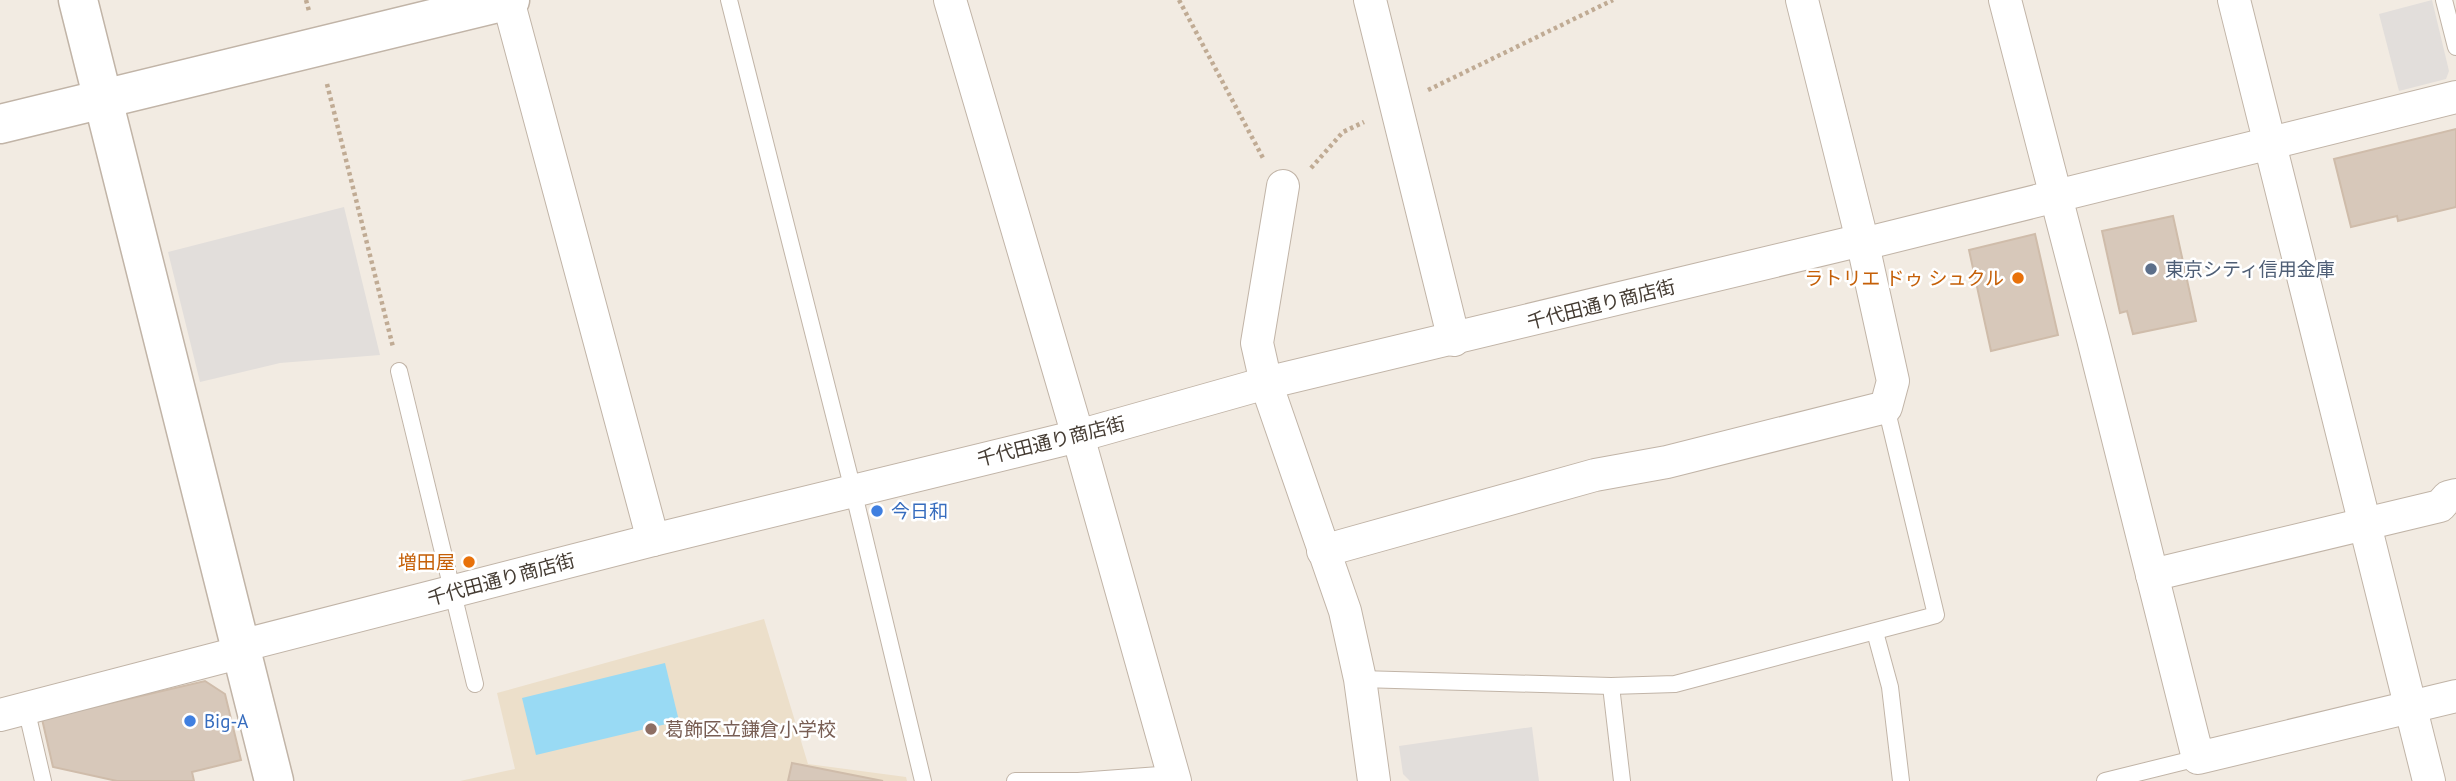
<svg xmlns="http://www.w3.org/2000/svg" width="2456" height="781" font-family="'PT Sans','Noto Sans JP',sans-serif">
	<style>
		.education { fill: #ecdfca }
		.parking { fill: #e2dedb }
		.water { fill: #99daf4 }
		.building { fill: #d7c8ba; stroke: #cfbcaa; stroke-width: 2 }
		.lines { fill: none; stroke-linecap: round; stroke-linejoin: round }
		.service-casing { stroke: #c1b4a7; stroke-width: 18 }
		.minor-casing { stroke: #c1b4a7; stroke-width: 34 }
		.tertiary-casing { stroke: #c1b4a7; stroke-width: 41 }
		.path { stroke: #c0ab94; stroke-width: 4.5; stroke-dasharray: 3.5 3.5; stroke-linecap: butt }
		.service { stroke: #fff; stroke-width: 16 }
		.minor { stroke: #fff; stroke-width: 32 }
		.tertiary { stroke: #fff; stroke-width: 38 }
		.service-dot { fill: #5c6f8a; stroke: #fff; stroke-width: 2.5 }
		.food-dot { fill: #e8710a; stroke: #fff; stroke-width: 2.5 }
		.shop-dot { fill: #3f7fe0; stroke: #fff; stroke-width: 2.5 }
		.education-dot { fill: #8d6e63; stroke: #fff; stroke-width: 2.5 }
		.labels { text-anchor: middle; stroke-width: 5; stroke-linejoin: round; paint-order: stroke }
		.service-label { font-size: 19px; fill: #4e5e75; stroke: #fff; text-anchor: start }
		.food-label { font-size: 19px; fill: #c56008; stroke: #fff; text-anchor: end }
		.street-label { font-size: 19px; fill: #443b32; stroke: #fff }
		.shop-label { font-size: 19px; fill: #366cbe; stroke: #fff; text-anchor: start }
		.education-label { font-size: 19px; fill: #785e54; stroke: #fff; text-anchor: start }
	</style>
	<rect width="100%" height="100%" fill="#f2ebe2"/>
	<polygon class="education" points="764,619 808,764 906,777 907,781 460,781 515,769 497,693"/>
	<g class="parking">
		<polygon points="2432,0 2449,71 2446,79 2399,91 2379,14"/>
		<polygon points="344,207 380,355 280,363 200,382 168,252"/>
		<polygon points="1532,727 1539,781 1410,781 1403,774 1399,746"/>
	</g>
	<polygon class="water" points="665,663 679,721 536,755 522,698"/>
	<g class="building">
		<polygon points="2456,129 2456,207 2398,221 2397,216 2351,227 2334,159"/>
		<polygon points="2173,216 2196,321 2133,334 2127,311 2120,313 2102,231"/>
		<polygon points="2035,234 2058,335 1991,351 1969,250"/>
		<polygon points="205,681 225,694 241,760 192,772 194,781 117,781 53,767 42,719"/>
		<polygon points="792,763 883,781 788,781"/>
	</g>
	<g class="lines">
		<defs>
			<g id="service">
				<polyline points="729,0 853,490 923,781"/>
				<polyline points="2444,0 2456,47"/>
				<polyline points="399,371 475,684"/>
				<polyline points="1875,632 1890,687 1901,781"/>
				<polyline points="1360,679 1611,686 1675,684 1936,615 1886,407"/>
				<polyline points="1611,686 1622,781"/>
				<polyline points="26,708 43,781"/>
				<polyline points="1015,781 1078,781 1173,774"/>
				<polyline points="2105,781 2198,758"/>
			</g>
			<g id="minor">
				<polyline points="508,0 653,540"/>
				<polyline points="950,0 1078,436 1175,781"/>
				<polyline points="1370,0 1454,340"/>
				<polyline points="2005,0 2093,339 2198,758 2456,696"/>
				<polyline points="2234,0 2429,781"/>
				<polyline points="1283,186 1257,343 1266,383 1345,611 1360,679 1374,781"/>
				<polyline points="1863,244 2456,97"/>
				<polyline points="1323,551 1595,475 1667,462 1886,407 1893,381 1862,240 1802,0"/>
				<polyline points="2152,575 2440,506 2448,497 2456,495"/>
				<polyline points="240,646 653,540 1078,436 1266,383 1862,240"/>
				<polyline points="0,715 242,652"/>
			</g>
			<g id="tertiary">
				<polyline points="78,0 274,781"/>
				<polyline points="0,124 510,0"/>
			</g>
		</defs>
		<use href="#service" class="service-casing"/>
		<use href="#minor" class="minor-casing"/>
		<use href="#tertiary" class="tertiary-casing"/>
		<g class="path">
			<polyline points="306,0 309,11"/>
			<polyline points="1179,0 1263,158"/>
			<polyline points="327,84 393,347"/>
			<polyline points="1428,90 1613,0"/>
			<polyline points="1311,168 1343,132 1364,122"/>
		</g>
		<use href="#service" class="service"/>
		<use href="#minor" class="minor"/>
		<use href="#tertiary" class="tertiary"/>
	</g>
	<circle class="service-dot" cx="2151" cy="269" r="7"/>
	<g class="food-dot">
		<circle cx="2018" cy="278" r="7"/>
		<circle cx="469" cy="562" r="7"/>
	</g>
	<g class="shop-dot">
		<circle cx="877" cy="511" r="7"/>
		<circle cx="190" cy="721" r="7"/>
	</g>
	<circle class="education-dot" cx="651" cy="729" r="7"/>
	<g class="labels">
		<g class="service-label">
			<text x="2165" y="276">東京シティ信用金庫</text>
		</g>
		<g class="food-label">
			<text x="2004" y="285">ラトリエ ドゥ シュクル</text>
			<text x="455" y="569">増田屋</text>
		</g>
		<g class="street-label">
			<text transform="translate(1601 304) rotate(-14)" y="7">千代田通り商店街</text>
			<text transform="translate(1051 441) rotate(-14)" y="7">千代田通り商店街</text>
			<text transform="translate(501 579) rotate(-15)" y="7">千代田通り商店街</text>
		</g>
		<g class="shop-label">
			<text x="891" y="518">今日和</text>
			<text x="204" y="728">Big-A</text>
		</g>
		<g class="education-label">
			<text x="665" y="736">葛飾区立鎌倉小学校</text>
		</g>
	</g>
</svg>
